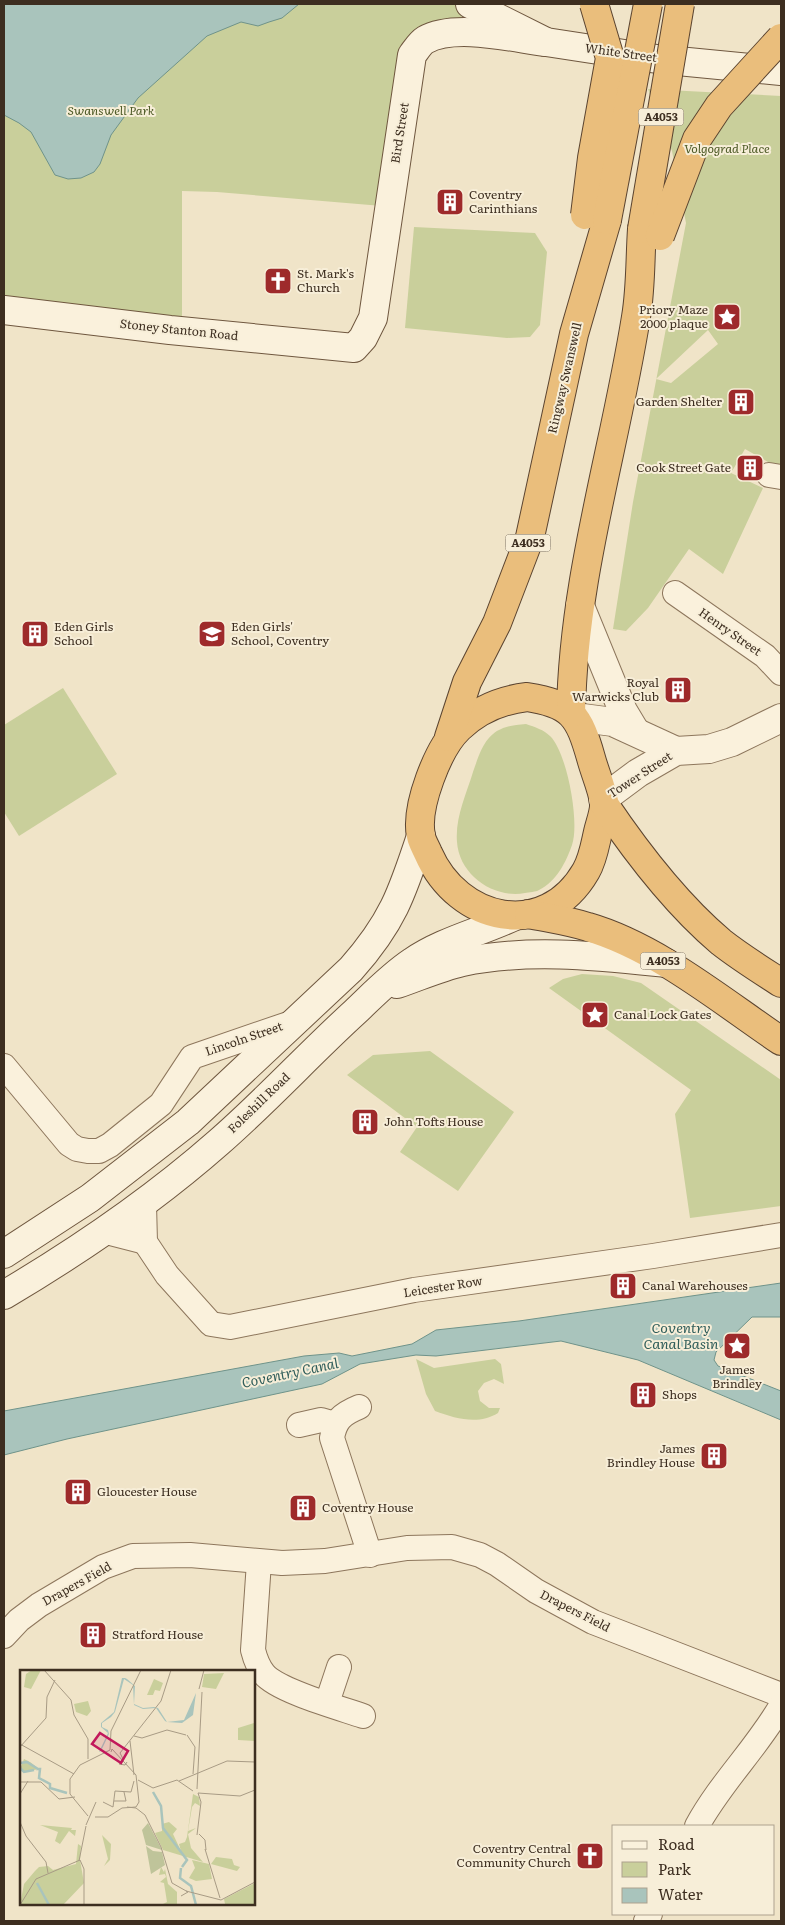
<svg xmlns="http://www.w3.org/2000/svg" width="785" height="1925" font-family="Literata,serif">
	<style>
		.green { fill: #c9cf9b; fill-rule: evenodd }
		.water { fill: #a9c4bc; stroke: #6f938a }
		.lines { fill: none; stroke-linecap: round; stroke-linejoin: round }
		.minor-casing { stroke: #8d765c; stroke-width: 26 }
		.tertiary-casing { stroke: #8d765c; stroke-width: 30 }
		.secondary-casing { stroke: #6f573f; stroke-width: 30 }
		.trunk-casing { stroke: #5b4430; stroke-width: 30 }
		.minor { stroke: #faf1dc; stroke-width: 24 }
		.tertiary { stroke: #faf1dc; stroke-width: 28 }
		.secondary { stroke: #faf1dc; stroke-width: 28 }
		.trunk { stroke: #eabe7c; stroke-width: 28 }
		.trunk-bridge-casing { stroke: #5b4430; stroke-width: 30; stroke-linecap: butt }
		.trunk-bridge { stroke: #eabe7c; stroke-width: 28 }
		.labels { text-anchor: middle; stroke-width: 4; stroke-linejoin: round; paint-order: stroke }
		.shield { fill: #f7eed8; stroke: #756857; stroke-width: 1 }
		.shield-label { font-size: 11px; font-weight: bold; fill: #3d2e20 }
		.street-label { font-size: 12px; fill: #3d2e20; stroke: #f7eed8 }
		.park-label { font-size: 12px; font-style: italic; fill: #4d5a26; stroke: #f7eed8 }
		.poi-label { font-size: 12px; fill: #3d2e20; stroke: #f7eed8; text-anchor: start }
		.water-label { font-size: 14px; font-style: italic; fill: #2f5d5a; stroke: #f7eed8 }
		.inset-river { fill: none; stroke: #a9c4bc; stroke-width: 2.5 }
		.inset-road { fill: none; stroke: #a89b85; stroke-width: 1 }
		.view { fill: #c2185b; fill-opacity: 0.15; stroke: #c2185b; stroke-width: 2.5 }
		.inset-edge { fill: none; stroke: #3d2e20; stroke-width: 2.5 }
	</style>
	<rect width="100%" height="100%" fill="#f0e4c8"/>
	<g class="green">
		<polygon points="4,4 459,4 467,10 455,25 434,29 382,206 217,192 182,191 182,325 4,301"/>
		<path d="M 648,89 L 781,96 L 781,466 L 768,462 L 745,449 L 731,473 L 763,488 L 723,574 L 689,549 L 648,608 L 626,631 L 613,629 L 633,502 L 686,223 L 672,151 ZM 708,330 L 718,344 L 671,383 L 656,379 Z"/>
		<polygon points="414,227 535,233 547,252 540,325 530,337 507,338 405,328"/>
		<polygon points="63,688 117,774 19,836 4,812 4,725"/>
		<path d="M 526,724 C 535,727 544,730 550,736 C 567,752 580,823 572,845 C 566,862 557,881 539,890 C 536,892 529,892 525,893 C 494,899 459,875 457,842 C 455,818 466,795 473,772 C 484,740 490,726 526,724 Z"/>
		<polygon points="582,974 613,976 641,983 781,1080 781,1206 690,1218 675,1114 691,1090 549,988 563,979"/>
		<polygon points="430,1051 514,1112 458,1191 400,1152 417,1127 347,1075 373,1055"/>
		<path d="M 416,1359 L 434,1368 L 495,1359 L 501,1364 L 504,1384 L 494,1379 L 484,1383 L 478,1391 L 480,1401 L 489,1408 L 500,1408 L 498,1413 C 479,1425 456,1419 435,1411 L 426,1394 Z"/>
	</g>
	<g class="water">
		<polygon points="4,4 299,4 282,18 269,22 258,26 241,22 207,36 138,98 111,135 100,164 94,172 81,178 68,179 55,175 31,132 19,123 4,115"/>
		<polygon points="781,1283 781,1317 752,1317 716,1352 714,1360 718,1366 781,1391 781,1420 638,1360 561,1341 436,1356 416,1355 360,1364 322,1384 67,1439 4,1455 4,1411 304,1356 339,1353 352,1356 412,1344 436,1330 519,1321"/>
	</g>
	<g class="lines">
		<defs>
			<g id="minor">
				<polyline points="769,475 781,477"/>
				<polyline points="675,593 765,656 781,673"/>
				<polyline points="4,1066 69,1144 77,1149 88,1151 99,1151 110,1145 161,1104 192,1057 294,1022"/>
				<polyline points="144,1204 145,1242 167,1275 211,1324 230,1327 414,1290 653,1256 781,1235"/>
				<polyline points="106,1232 145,1242"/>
				<path d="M 359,1407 C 342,1414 335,1420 332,1438 L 370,1555"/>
				<polyline points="299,1425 321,1420 335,1424"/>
				<path d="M 259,1562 L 253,1650 C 255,1658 258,1667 264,1674 C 278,1691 340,1708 363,1716"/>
				<polyline points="4,1636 19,1620 39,1605 103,1567 133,1556 190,1555 282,1563 325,1561 407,1548 452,1547 480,1555 497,1564 536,1591 593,1622 781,1695"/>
				<polyline points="327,1703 339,1667"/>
				<path d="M 697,1826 C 721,1782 756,1749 781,1706"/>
				<polyline points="646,1921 650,1914"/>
			</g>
			<g id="tertiary">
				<polyline points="580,606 623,711 635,731"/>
				<polyline points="575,717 613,722 676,751"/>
				<polyline points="603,799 638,773 676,751 709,749 732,742 781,718"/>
			</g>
			<g id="secondary">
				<polyline points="470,4 546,42 657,59 781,71"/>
				<path d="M 4,310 L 170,330 L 354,348 L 363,338 L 373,318 L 412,55 C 416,50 420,43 425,40 C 455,23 513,38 546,42"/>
				<path d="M 397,984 C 418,977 440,967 462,962 C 530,948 598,956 666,963"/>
				<path d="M 4,1254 L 90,1198 L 188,1122 L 351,969 C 392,923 402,894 421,836"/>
				<path d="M 4,1295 C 80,1250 152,1201 219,1142 C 266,1101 309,1054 355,1012 C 373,995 391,976 412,962 C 442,941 481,932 515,916"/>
			</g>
			<g id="trunk">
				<path d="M 527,697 C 572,704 579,716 591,758 C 595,773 602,788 604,802 C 605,811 600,823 598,832 C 595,845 593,859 586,871 C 545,942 458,922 428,853 C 426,848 422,842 421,836 C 415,807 438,748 459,728 C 478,710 501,700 527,697 Z"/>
				<path d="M 571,713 C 573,578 615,449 636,317 C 641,288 640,258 642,229"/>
				<polyline points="449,737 467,682 497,623 530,537 574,334 607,220"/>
				<path d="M 604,804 C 637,853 675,903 721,942 C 740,957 761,970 781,983"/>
				<path d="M 529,914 C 548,918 569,921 588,927 C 657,947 723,1002 781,1041"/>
			</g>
		</defs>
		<use href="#minor" class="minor-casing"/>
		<use href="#tertiary" class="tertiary-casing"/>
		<use href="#secondary" class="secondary-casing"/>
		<use href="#trunk" class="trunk-casing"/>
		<use href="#minor" class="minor"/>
		<use href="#tertiary" class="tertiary"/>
		<use href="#secondary" class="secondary"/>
		<use href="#trunk" class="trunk"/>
		<defs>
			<g id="trunk-bridge">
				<polyline points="585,215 592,158 610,58 594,4"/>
				<polyline points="607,220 648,4"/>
				<polyline points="642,229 680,4"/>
				<polyline points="660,236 697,139 719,106 781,38"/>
			</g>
		</defs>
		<use href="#trunk-bridge" class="trunk-bridge-casing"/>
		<use href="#trunk-bridge" class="trunk-bridge"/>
	</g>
	<defs>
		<symbol id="building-square" viewBox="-11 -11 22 22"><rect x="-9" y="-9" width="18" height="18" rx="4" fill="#9e2a2b" stroke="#f7eed8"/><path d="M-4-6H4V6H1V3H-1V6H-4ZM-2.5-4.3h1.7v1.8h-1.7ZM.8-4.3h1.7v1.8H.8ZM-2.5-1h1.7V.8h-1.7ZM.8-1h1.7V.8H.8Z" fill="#fff"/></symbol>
		<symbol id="church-square" viewBox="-11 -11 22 22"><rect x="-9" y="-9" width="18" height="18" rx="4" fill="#9e2a2b" stroke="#f7eed8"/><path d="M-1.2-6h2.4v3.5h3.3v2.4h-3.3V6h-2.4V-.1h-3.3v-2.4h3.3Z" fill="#fff"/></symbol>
		<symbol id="sight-square" viewBox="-11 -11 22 22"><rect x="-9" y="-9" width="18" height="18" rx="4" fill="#9e2a2b" stroke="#f7eed8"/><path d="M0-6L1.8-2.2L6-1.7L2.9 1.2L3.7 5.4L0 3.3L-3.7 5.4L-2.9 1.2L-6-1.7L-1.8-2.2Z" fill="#fff"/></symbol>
		<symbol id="school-square" viewBox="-11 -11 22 22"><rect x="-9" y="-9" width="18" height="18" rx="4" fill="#9e2a2b" stroke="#f7eed8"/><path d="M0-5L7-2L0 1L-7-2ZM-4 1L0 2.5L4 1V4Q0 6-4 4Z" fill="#fff"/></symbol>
	</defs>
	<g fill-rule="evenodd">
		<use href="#building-square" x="434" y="186" width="32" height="32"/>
		<use href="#church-square" x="262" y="265" width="32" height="32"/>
		<use href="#sight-square" x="711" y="301" width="32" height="32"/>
		<use href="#building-square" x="725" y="386" width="32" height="32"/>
		<use href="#building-square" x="734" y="452" width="32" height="32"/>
		<use href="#building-square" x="19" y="618" width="32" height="32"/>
		<use href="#school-square" x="196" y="618" width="32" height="32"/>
		<use href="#building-square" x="662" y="674" width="32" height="32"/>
		<use href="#sight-square" x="579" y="999" width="32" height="32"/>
		<use href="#building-square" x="349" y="1106" width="32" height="32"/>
		<use href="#building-square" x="607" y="1270" width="32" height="32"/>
		<use href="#sight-square" x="721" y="1330" width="32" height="32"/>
		<use href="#building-square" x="627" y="1379" width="32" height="32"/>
		<use href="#building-square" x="698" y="1440" width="32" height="32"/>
		<use href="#building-square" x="62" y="1476" width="32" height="32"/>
		<use href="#building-square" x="287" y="1492" width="32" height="32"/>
		<use href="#building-square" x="77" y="1619" width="32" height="32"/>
		<use href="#church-square" x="574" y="1840" width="32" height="32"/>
	</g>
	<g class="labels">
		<g class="shield">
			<rect x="638.5" y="108.5" width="45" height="17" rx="4"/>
			<rect x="505.5" y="534.5" width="45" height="17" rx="4"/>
			<rect x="640.5" y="952.5" width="45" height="17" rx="4"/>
		</g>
		<g class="shield-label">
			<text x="661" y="121">A4053</text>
			<text x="528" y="547">A4053</text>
			<text x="663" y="965">A4053</text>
		</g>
		<g class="street-label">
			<text transform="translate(621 53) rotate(8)" y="4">White Street</text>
			<text transform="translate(400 133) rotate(-81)" y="4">Bird Street</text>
			<text transform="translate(179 330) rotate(6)" y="4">Stoney Stanton Road</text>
			<text transform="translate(565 378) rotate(-77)" y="4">Ringway Swanswell</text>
			<text transform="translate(730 632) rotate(35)" y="4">Henry Street</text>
			<text transform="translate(640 775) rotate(-33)" y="4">Tower Street</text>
			<text transform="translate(244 1039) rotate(-19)" y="4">Lincoln Street</text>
			<text transform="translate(259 1103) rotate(-44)" y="4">Foleshill Road</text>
			<text transform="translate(443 1287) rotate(-9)" y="4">Leicester Row</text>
			<text transform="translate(77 1584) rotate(-29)" y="4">Drapers Field</text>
			<text transform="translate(575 1611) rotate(27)" y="4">Drapers Field</text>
		</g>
		<g class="park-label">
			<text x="111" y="115">Swanswell Park</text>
			<text x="727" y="153">Volgograd Place</text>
		</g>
		<g class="poi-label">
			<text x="469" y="199">Coventry<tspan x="469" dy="14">Carinthians</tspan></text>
			<text x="297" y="278">St. Mark's<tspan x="297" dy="14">Church</tspan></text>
			<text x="708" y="314" text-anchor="end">Priory Maze<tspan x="708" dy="14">2000 plaque</tspan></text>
			<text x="722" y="406" text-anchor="end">Garden Shelter</text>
			<text x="731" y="472" text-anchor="end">Cook Street Gate</text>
			<text x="54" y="631">Eden Girls<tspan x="54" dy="14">School</tspan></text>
			<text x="231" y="631">Eden Girls'<tspan x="231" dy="14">School, Coventry</tspan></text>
			<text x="659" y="687" text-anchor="end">Royal<tspan x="659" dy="14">Warwicks Club</tspan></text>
			<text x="614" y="1019">Canal Lock Gates</text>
			<text x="384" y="1126">John Tofts House</text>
			<text x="642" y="1290">Canal Warehouses</text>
			<text x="737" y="1374" text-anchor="middle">James<tspan x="737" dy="14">Brindley</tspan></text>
			<text x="662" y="1399">Shops</text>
			<text x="695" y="1453" text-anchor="end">James<tspan x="695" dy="14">Brindley House</tspan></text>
			<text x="97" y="1496">Gloucester House</text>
			<text x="322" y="1512">Coventry House</text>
			<text x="112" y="1639">Stratford House</text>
			<text x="571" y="1853" text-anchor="end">Coventry Central<tspan x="571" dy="14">Community Church</tspan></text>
		</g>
		<g class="water-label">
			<text x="681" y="1333">Coventry<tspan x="681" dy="16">Canal Basin</tspan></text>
			<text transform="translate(290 1373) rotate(-12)" y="5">Coventry Canal</text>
		</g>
	</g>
	<g transform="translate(20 1670)">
		<rect width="235" height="235" fill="#f0e4c8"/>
		<path d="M 12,0 L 21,0 L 11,19 L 4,17 L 6,4 ZM 204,3 L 196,19 L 182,17 L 184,4 ZM 134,9 L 143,13 L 140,21 L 135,20 L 133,25 L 127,25 ZM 68,31 L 71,41 L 67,46 L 56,42 L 54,34 ZM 234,53 L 235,71 L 218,70 L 218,58 ZM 4,89 L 10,92 L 19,99 L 4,102 L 0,99 ZM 173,124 L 179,127 L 180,136 L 175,133 L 172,137 L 168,161 L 176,158 L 168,164 L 171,178 L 183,192 L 143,180 L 135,163 L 142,161 L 142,154 L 149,152 L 157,159 L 153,164 L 161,181 L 159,174 L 165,172 L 167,167 ZM 20,155 L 52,158 L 51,160 L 56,160 L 55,166 L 49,161 L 40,174 L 35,171 L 38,162 ZM 82,165 L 91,174 L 90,190 L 84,196 L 88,189 ZM 58,174 L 61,176 L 60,190 L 64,213 L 43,235 L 0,235 L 4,214 L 15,201 L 19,197 L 28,196 L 33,200 L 56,194 ZM 196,187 L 212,189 L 214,195 L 220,197 L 217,201 L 191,194 ZM 172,190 L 189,194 L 192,209 L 176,211 L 169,208 L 175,198 ZM 141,197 L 144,202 L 145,199 L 148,214 L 157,222 L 157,235 L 143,234 L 147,232 L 144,213 L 140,212 L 146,207 L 145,204 L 139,205 ZM 235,213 L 235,235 L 205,234 L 204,229 Z" fill="#c9cf9b"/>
		<path d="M 128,153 L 142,180 L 126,175 L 122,160 ZM 126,176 L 133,181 L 142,182 L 145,195 L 131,204 Z" fill="#bfc49a"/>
		<path d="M 102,8 L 105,8 L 107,9 L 115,16 L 114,34 L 123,38 L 134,37 L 138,38 L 147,52 L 164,50 L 176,23 L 173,45 L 162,53 L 147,52 L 145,51 L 136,38 L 123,39 L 114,35 L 113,15 L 104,9 L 95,42 L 91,47 L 82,53 L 82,57 L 88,60 L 89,64 L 81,81 L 79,82 L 88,63 L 81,57 L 81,53 L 94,42 Z" fill="#a9c4bc"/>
		<path class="inset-river" d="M 0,93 L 7,92 L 18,99M 0,98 L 4,102 L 14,100M 16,99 L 20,99 L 19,108 L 30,114 L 30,118 L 47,123M 133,122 L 141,136 L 143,158 L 167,190 L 162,197M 161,198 L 160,208 L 171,216 L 176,235M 17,213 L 29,235"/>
		<path class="inset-road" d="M 24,0 L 51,30 L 54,45 L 68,69 L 68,89M 179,19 L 184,0M 167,65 L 175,77 L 173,104M 114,66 L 122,68 L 147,60 L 166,65M 110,71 L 114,105M 0,74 L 54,104M 0,77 L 26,48 L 27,27 L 35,10M 90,80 L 91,61 L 121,0M 104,88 L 99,94 L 105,95 L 107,92M 103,89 L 100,83 L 141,31 L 151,0M 118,110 L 133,118 L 157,110 L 173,121M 159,111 L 207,91 L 235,92M 0,112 L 21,112 L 39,129 L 55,127M 177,119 L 182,22M 178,123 L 220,126 L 235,120M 0,124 L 8,111M 94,131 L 106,131 L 104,122M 83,132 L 93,137 L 95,121 L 111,122 L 114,111M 107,137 L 116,138 L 125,145 L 141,177 L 152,213 L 168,222 L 161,226M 68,146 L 50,124 L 50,109 L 60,95 L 90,80M 75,147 L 88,147 L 102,138 L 116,137 L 119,132 L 116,105 L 92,79 L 91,82M 0,152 L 6,166M 66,155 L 76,132M 179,164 L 185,170 L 186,180M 177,165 L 181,132 L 178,123M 6,166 L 26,192 L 28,203M 185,179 L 200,228M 60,190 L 64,199 L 64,235M 59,191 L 66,156M 166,221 L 201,230M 201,230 L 235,212M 0,235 L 16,209 L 60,190"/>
		<path class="view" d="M 80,63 L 108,81 L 101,93 L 72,74 Z"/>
		<rect width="235" height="235" class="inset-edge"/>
	</g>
	<rect width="785" height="1925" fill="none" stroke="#3d2e20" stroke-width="10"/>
	<rect x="612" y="1825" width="162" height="90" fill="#f7eed8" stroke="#ada18e"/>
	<rect x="622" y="1841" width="25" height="8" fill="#faf1dc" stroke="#ada18e"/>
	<text x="658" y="1850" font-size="15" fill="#3d2e20">Road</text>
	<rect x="622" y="1862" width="25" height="15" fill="#c9cf9b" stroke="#ada18e"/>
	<text x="658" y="1875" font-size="15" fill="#3d2e20">Park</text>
	<rect x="622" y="1888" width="25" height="15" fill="#a9c4bc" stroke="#ada18e"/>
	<text x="658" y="1900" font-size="15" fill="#3d2e20">Water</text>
</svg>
